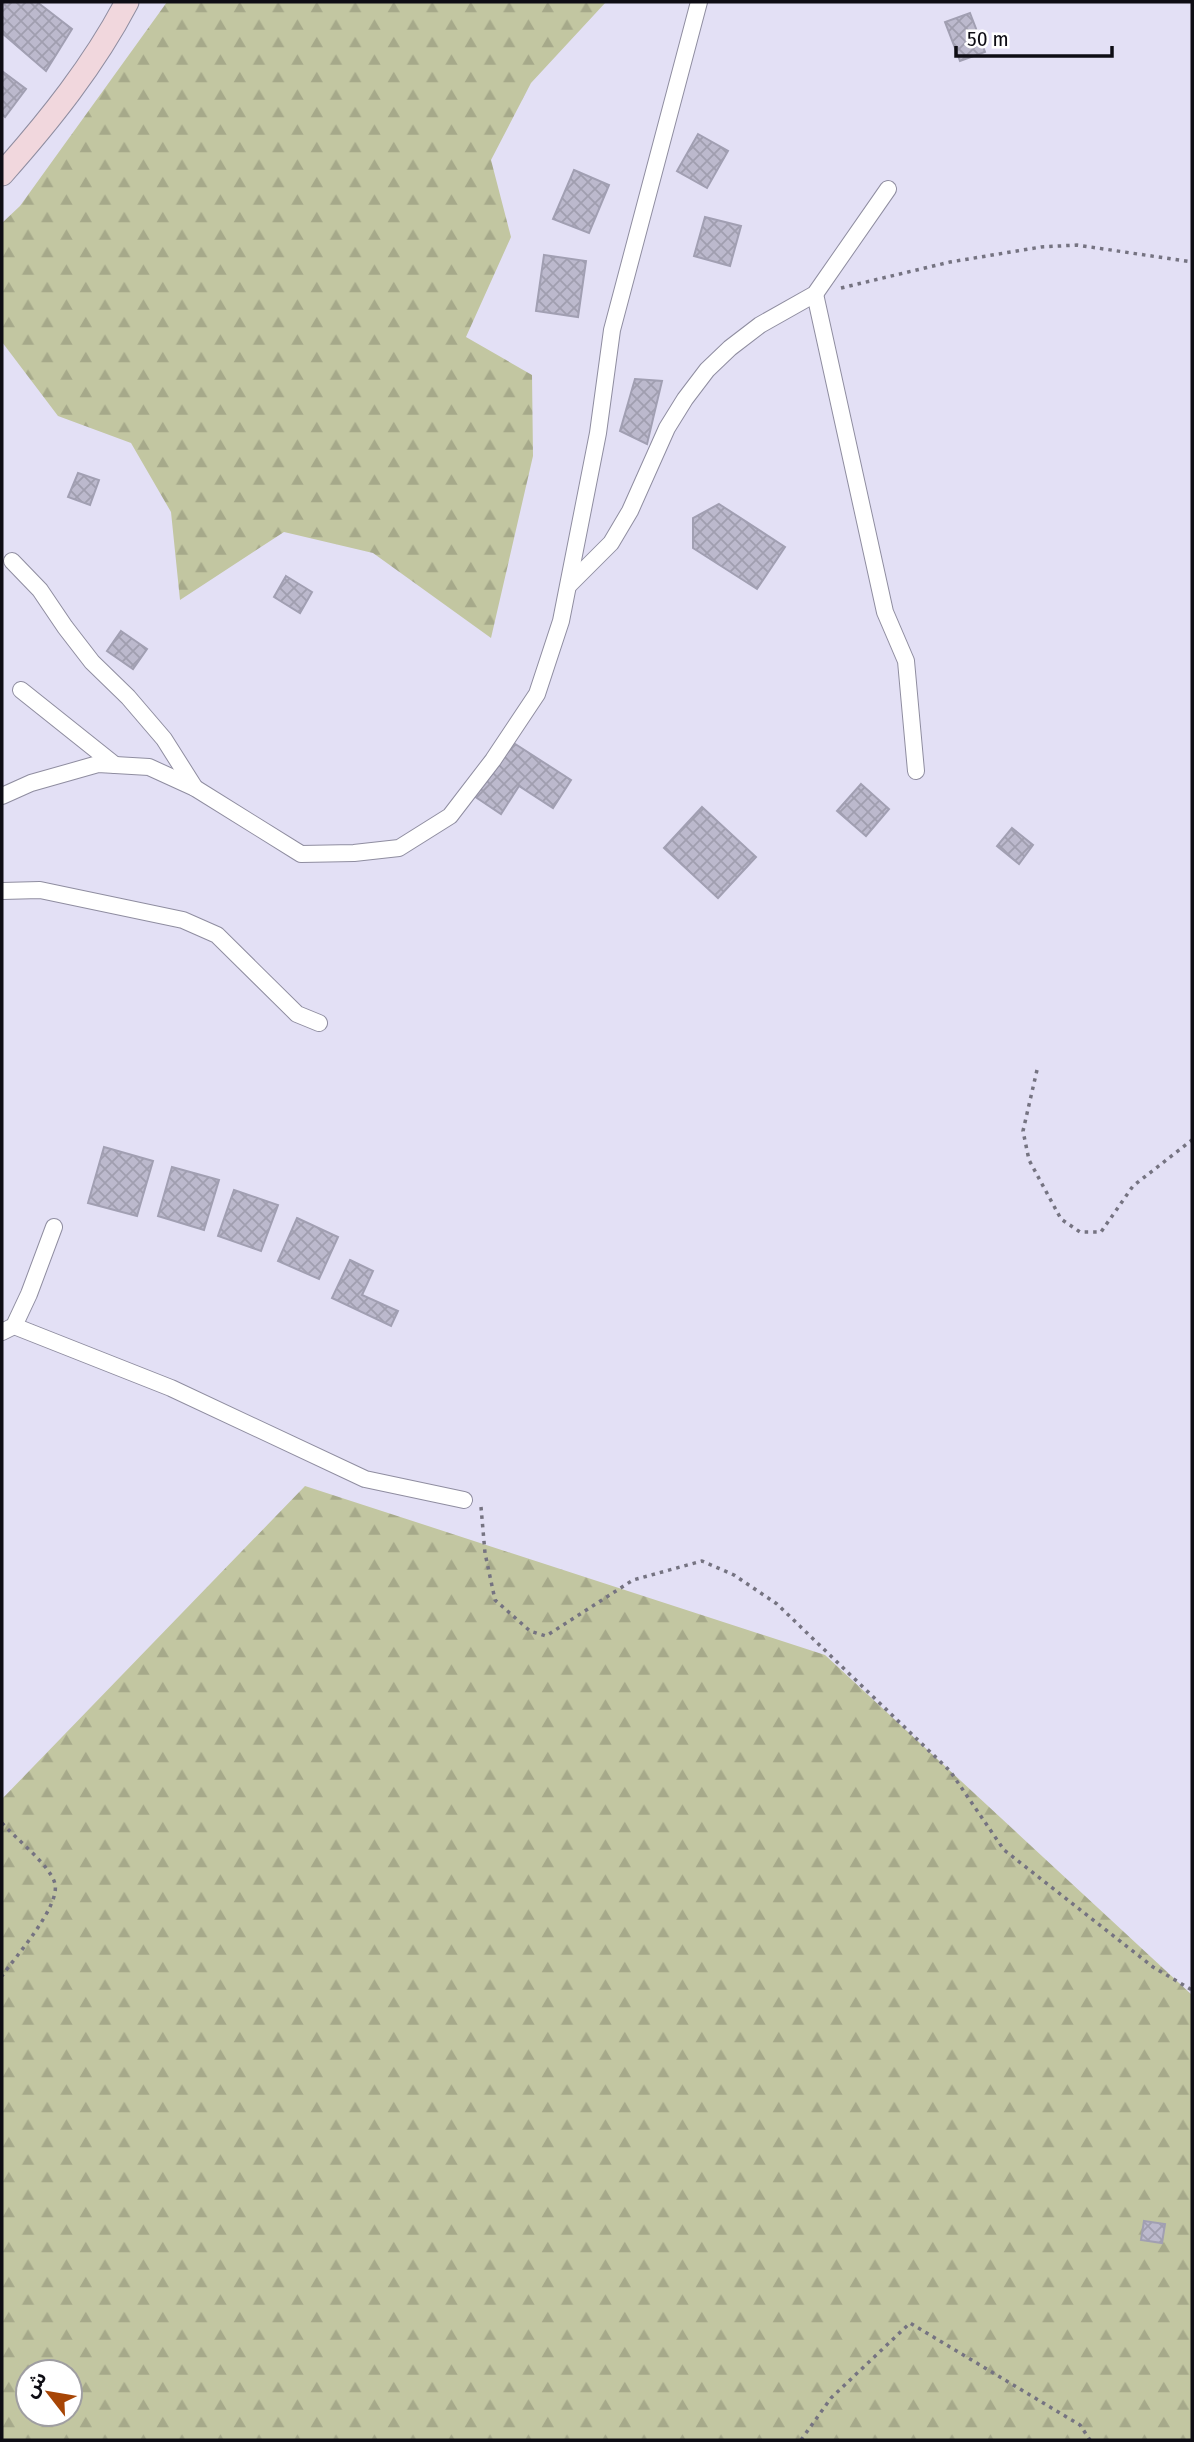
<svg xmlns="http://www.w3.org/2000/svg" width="1194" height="2442" font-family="'Fira Sans Condensed','Noto Sans Arabic',sans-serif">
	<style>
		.forest { fill: url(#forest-firs); fill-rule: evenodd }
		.building { fill: url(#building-cross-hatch); stroke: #a19fb2; stroke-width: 2 }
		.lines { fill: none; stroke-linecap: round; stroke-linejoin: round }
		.street-casing { stroke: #8f8da0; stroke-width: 18 }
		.secondary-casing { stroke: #8f8da0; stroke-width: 25 }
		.path { stroke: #757381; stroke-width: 3.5; stroke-dasharray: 3.5 5; stroke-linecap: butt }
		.street { stroke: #fff; stroke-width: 16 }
		.secondary { stroke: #f1d7dd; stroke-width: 23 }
	</style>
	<defs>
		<pattern id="forest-firs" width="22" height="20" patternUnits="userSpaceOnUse" patternTransform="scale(1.75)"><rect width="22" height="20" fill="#c2c6a1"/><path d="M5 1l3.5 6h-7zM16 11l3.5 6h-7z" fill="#a6a98a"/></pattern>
		<pattern id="building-cross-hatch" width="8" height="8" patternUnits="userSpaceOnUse" patternTransform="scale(1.75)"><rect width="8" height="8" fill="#bcb9cd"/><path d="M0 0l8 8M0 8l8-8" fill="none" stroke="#a09eaf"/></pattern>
	</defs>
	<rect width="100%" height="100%" fill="#e3e0f5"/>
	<g class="forest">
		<polygon points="167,2 606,2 531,83 491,160 511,237 466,337 532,375 533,456 491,638 373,553 284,532 180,600 171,512 131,443 58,416 2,342 2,223 20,206"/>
		<path d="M 305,1486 L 825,1655 L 1192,1995 L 1192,2440 L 2,2440 L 2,1799 ZM 28,2372 L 70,2372 L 70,2414 L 28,2414 Z"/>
	</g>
	<g class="building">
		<polygon points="2,2 37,2 72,29 46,71 2,33"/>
		<polygon points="970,13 985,52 960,61 945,22"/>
		<polygon points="2,71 26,89 5,117 2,114"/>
		<polygon points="698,134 728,151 707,188 677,171"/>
		<polygon points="574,170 609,185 589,233 553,219"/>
		<polygon points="705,217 741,226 730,266 694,256"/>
		<polygon points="544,255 586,261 578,317 536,311"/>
		<polygon points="635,379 662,381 647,444 620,431"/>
		<polygon points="78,473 99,480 90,505 68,497"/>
		<polygon points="719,504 785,547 757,589 693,548 693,518"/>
		<polygon points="286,576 312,592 300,613 274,597"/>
		<polygon points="121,631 147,649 133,669 107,651"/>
		<polygon points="509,740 571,780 553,808 519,786 501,814 474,796"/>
		<polygon points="861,784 889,809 866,836 837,811"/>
		<polygon points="702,807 756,857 718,898 664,848"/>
		<polygon points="1012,828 1033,845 1019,864 997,846"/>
		<polygon points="104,1147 153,1161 137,1216 88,1203"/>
		<polygon points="172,1167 219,1180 204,1230 158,1216"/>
		<polygon points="234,1190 278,1205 261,1251 218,1236"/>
		<polygon points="297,1218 338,1237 319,1279 278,1261"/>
		<polygon points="350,1260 373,1271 362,1295 398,1311 391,1326 332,1298"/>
		<polygon points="1144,2221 1165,2224 1162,2243 1141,2240"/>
	</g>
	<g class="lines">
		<defs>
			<g id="street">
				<polyline points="815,294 885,612 906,661 916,771"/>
				<polyline points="12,561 40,590 65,627 92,662 128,697 164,739 195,788"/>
				<polyline points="570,584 611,543 630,511 667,428 685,399 707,370 730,348 760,325 815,294 888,189"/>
				<polyline points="21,690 115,765"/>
				<polyline points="2,796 31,783 98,764 149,767 195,788 301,854 354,853 399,848 450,816 493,760 537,694 561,621 598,433 612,330 699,2"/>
				<polyline points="2,891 40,890 183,920 217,935 297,1014 319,1023"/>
				<polyline points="14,1326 171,1388 365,1479 464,1500"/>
				<polyline points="2,1332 14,1326 29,1294 54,1227"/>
			</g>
			<path id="secondary" d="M 2,174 C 49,121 94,65 127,2"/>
		</defs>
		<use href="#street" class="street-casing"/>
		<use href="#secondary" class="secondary-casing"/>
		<g class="path">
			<polyline points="841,288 950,262 1041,247 1077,245 1192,262"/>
			<polyline points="1037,1070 1023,1131 1029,1160 1061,1219 1080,1232 1101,1232 1133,1186 1192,1140"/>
			<polyline points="481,1507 485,1553 495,1600 530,1631 546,1636 633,1580 702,1561 734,1575 777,1604 950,1771 1004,1850 1153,1967 1192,1990"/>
			<path d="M 2,1823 C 15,1838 51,1866 55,1884 C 60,1907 15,1957 2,1976"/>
			<polyline points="801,2440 831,2398 910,2323 1080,2425 1090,2440"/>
		</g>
		<use href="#street" class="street"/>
		<use href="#secondary" class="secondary"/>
	</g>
	<rect width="1194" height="2442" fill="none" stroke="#0e0d14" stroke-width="7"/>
	<g transform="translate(49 2393) rotate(301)"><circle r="33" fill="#ffffff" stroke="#9f9ea1" stroke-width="2"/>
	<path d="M0-5L12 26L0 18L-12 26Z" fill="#a74505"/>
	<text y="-10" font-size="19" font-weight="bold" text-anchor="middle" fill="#0e0d14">ش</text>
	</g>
	<path d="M956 46v10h156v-10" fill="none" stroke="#0e0d14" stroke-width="3.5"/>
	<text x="967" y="46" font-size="21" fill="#0e0d14" stroke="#ffffff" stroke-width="5" paint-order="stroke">50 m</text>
</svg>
